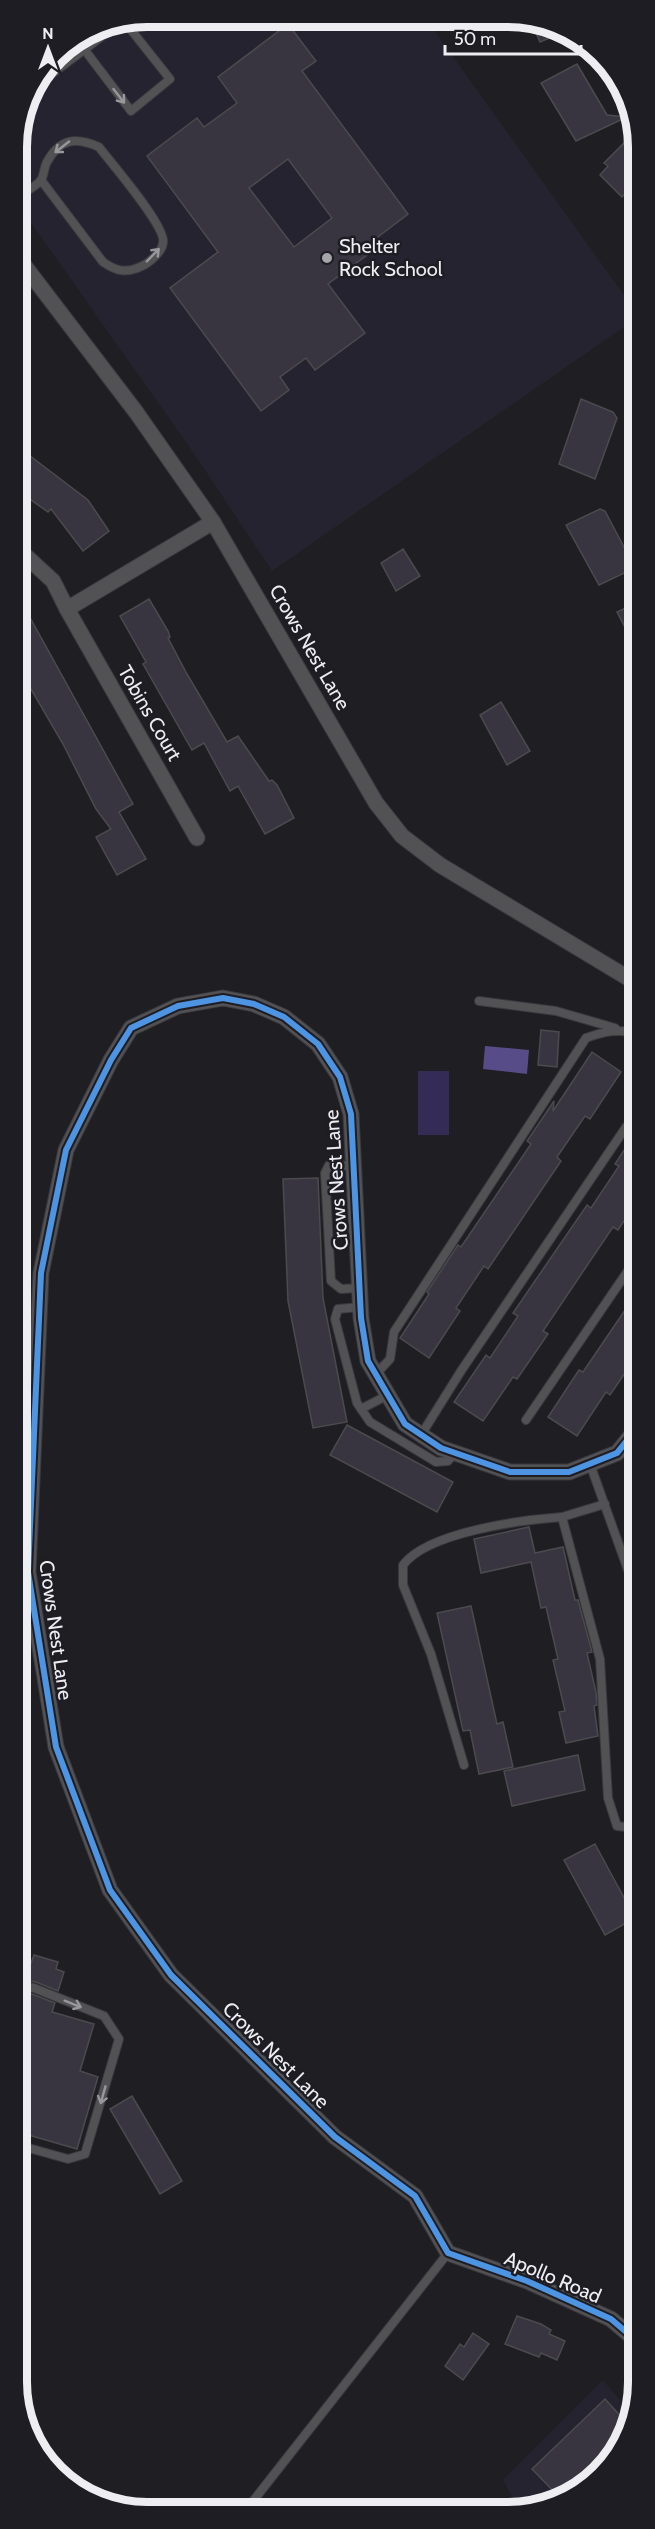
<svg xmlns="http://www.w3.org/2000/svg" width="655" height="2529" font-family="Cabin,sans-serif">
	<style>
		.built { fill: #25232f }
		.green { fill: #352c56 }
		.water { fill: #574c87 }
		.building { fill: #383541; stroke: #4b4b4e; stroke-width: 1.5; fill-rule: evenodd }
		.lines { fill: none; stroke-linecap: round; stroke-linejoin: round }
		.service-casing { stroke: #3a393e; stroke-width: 10 }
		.minor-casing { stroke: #3a393e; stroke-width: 17 }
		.service { stroke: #525255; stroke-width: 8 }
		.minor { stroke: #525255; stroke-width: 15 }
		.cycleway-casing { stroke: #1e1d24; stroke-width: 10 }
		.cycleway { stroke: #4d94e3; stroke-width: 6 }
		.oneway { stroke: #98989c }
		.poi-dot { fill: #a6a5aa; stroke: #1e1d24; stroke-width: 2 }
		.labels { text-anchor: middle; stroke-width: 5; stroke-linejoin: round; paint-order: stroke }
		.poi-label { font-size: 20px; fill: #eeedf2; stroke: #1e1d24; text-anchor: start }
		.street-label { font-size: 20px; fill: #eeedf2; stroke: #1e1d24 }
		.rim { fill: none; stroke: #eeedf2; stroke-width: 8 }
	</style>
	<rect width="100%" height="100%" fill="#1f1e23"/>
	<g class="built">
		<polygon points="147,17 425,18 637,313 637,318 272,571 195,455 17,203 17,139 27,97 55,55 98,26"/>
		<polygon points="603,2380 629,2411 606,2468 573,2495 520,2511 503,2480"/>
	</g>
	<rect class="green" x="418" y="1071" width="31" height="64"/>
	<polygon class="water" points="485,1046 529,1050 527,1074 483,1069"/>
	<g class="building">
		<polygon points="530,19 534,19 559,34 540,42"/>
		<path d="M 288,24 L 316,61 L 302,71 L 408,214 L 362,249 L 367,255 L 328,284 L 365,333 L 315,370 L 306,358 L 280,377 L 289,390 L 261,411 L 170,288 L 218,252 L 147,156 L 197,118 L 204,127 L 237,103 L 218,77 ZM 288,159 L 332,218 L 294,247 L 249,188 Z"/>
		<polygon points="577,64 607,115 627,117 576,141 541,83"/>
		<polygon points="624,143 637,156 637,196 630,189 622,197 600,175 608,166 604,163"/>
		<polygon points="581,399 613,412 617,418 595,479 559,464"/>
		<polygon points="17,446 88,500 109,531 83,551 51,509 48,512 17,490"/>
		<polygon points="600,509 605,511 635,568 599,585 566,525"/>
		<polygon points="403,549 420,576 396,591 381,563"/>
		<polygon points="17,594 133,804 119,812 146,859 117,875 96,837 111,829 96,809 63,744 17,665"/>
		<polygon points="149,599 168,631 170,637 168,638 187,674 227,742 238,736 269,781 272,780 277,785 294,818 265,834 238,786 230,791 204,743 192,750 143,664 146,662 120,616"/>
		<polygon points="638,602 638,625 627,631 617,612"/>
		<polygon points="501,702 530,751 507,765 480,715"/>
		<polygon points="541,1030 559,1032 557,1067 538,1065"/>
		<polygon points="592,1052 621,1072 590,1119 585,1116 557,1157 561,1161 488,1269 484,1266 456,1308 460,1311 429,1358 400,1338 429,1294 427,1292 458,1245 461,1247 531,1144 527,1141 554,1101 553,1111"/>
		<polygon points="638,1129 638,1200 618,1230 613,1227 543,1331 548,1334 517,1379 513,1377 483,1421 454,1402 486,1355 490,1358 518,1316 513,1313 587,1205 591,1208 619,1166 615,1164"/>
		<polygon points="318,1178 323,1298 347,1422 313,1428 288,1301 283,1179"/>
		<polygon points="638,1291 638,1354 610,1395 606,1392 577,1436 548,1417 579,1370 583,1372"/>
		<polygon points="347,1425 453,1482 437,1512 330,1455"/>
		<polygon points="529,1527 535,1553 563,1547 575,1600 578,1600 592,1652 587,1653 596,1692 597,1705 594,1706 598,1736 566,1743 559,1712 565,1711 553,1660 558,1659 546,1607 541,1608 531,1562 481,1573 474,1539"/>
		<polygon points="471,1606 497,1724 503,1722 513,1767 479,1774 470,1730 463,1731 437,1613"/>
		<polygon points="578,1755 585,1790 512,1806 504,1771"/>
		<polygon points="595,1844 635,1918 605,1935 564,1860"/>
		<polygon points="34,1955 58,1962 56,1969 64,1972 58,1991 36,1982 18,1980 24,1960 31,1963"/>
		<polygon points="18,1992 32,1994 55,2003 52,2012 94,2024 80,2071 98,2077 77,2149 18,2132"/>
		<polygon points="132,2096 182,2181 160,2194 110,2109"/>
		<polygon points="517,2316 541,2324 551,2330 549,2334 565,2341 557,2360 541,2353 539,2357 505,2344"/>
		<polygon points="473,2333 489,2344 463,2380 445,2366 460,2344 464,2347"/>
		<polygon points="605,2399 625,2421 606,2468 573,2495 561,2499 532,2469"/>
	</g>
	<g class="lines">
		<defs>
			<g id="service">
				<polyline points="84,49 131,111 170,79 124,21"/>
				<polyline points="33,88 121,22"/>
				<path d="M 17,197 C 24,192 36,187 41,180 C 44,176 44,167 47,162 C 60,138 76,137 99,147 C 111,163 167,227 163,243 C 162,252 149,263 142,266 C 126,274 116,271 103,262 L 41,180"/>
				<polyline points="479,1001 556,1011 615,1028"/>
				<polyline points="353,1166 329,1165 325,1173 331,1281 341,1289 359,1288"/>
				<polyline points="360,1307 338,1309 335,1319 357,1403 370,1422 436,1462 448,1461 454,1453"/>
				<path d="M 376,1374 L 390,1359 L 394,1332 L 586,1038 C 605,1031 618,1029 638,1033"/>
				<polyline points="361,1409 388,1395"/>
				<polyline points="526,1420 638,1256"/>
				<polyline points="421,1435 461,1371 626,1127 638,1115"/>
				<polyline points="590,1464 638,1598"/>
				<polyline points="605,1504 562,1517 600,1659 608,1798 617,1826 635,1828 638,1816"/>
				<path d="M 464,1765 L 431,1654 L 403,1585 L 403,1565 C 428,1532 521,1520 562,1517"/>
				<polyline points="18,1986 34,1988 104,2016 119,2039 85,2154 68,2159 18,2145"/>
				<polyline points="246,2510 448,2253"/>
			</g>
			<g id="minor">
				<polyline points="17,256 136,412 213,522 376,803 402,836 440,865 638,984"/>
				<polyline points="17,548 53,581 67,609"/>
				<polyline points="197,838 67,609 213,522"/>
				<polyline points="638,1427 617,1453 569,1472 510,1472 441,1448 405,1424 368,1361 361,1318 351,1114 340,1077 318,1044 284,1017 254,1004 223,998 178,1006 131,1028 111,1060 66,1150 41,1273 28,1572 56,1747 110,1890 171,1975 335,2137 415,2196 448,2253 527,2281 611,2319 638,2342"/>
			</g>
		</defs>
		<use href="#service" class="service-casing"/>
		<use href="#minor" class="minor-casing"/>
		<use href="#service" class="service"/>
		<use href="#minor" class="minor"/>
		<defs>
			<polyline id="cycleway" points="638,1427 617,1453 569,1472 510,1472 441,1448 405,1424 368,1361 361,1318 351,1114 340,1077 318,1044 284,1017 254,1004 223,998 178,1006 131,1028 111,1060 66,1150 41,1273 28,1572 56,1747 110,1890 171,1975 335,2137 415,2196 448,2253 527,2281 611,2319 638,2342"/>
		</defs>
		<use href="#cycleway" class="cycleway-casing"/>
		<use href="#cycleway" class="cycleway"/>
	</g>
	<defs><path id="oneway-shaft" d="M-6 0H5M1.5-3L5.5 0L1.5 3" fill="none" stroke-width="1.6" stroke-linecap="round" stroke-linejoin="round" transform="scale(1.5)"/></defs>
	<g class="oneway">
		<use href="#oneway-shaft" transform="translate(119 96) rotate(52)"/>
		<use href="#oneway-shaft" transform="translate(62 147) rotate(142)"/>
		<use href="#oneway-shaft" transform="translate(153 255) rotate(-46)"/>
		<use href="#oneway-shaft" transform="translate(73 2004) rotate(22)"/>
		<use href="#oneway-shaft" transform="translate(103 2095) rotate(106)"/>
	</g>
	<circle class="poi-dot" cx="327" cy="258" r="6"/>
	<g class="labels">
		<g class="poi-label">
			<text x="339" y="253">Shelter<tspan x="339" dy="23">Rock School</tspan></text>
		</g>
		<g class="street-label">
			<text transform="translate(310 647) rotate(60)" y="7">Crows Nest Lane</text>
			<text transform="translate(150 713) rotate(60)" y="7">Tobins Court</text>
			<text transform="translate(336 1180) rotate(-94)" y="7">Crows Nest Lane</text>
			<text transform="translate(56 1630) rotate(82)" y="7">Crows Nest Lane</text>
			<text transform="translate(276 2055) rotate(45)" y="7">Crows Nest Lane</text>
			<text transform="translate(553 2277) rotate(23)" y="7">Apollo Road</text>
		</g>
	</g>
	<path d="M0 0H655V2529H0ZM147 27H508A120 120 0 0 1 628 147V2382A120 120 0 0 1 508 2502H147A120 120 0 0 1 27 2382V147A120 120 0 0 1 147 27Z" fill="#1e1d24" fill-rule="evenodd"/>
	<path class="rim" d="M147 27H508A120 120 0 0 1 628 147V2382A120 120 0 0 1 508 2502H147A120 120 0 0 1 27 2382V147A120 120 0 0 1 147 27Z"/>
	<g transform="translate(48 48)" stroke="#1e1d24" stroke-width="4.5" paint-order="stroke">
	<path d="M0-4.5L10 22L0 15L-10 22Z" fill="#eeedf2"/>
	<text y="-9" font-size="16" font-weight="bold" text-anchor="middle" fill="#eeedf2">N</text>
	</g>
	<path d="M445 45v9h136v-9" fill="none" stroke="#eeedf2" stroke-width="3"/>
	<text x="454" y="45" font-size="18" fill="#eeedf2" stroke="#1e1d24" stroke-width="4.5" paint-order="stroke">50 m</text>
</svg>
